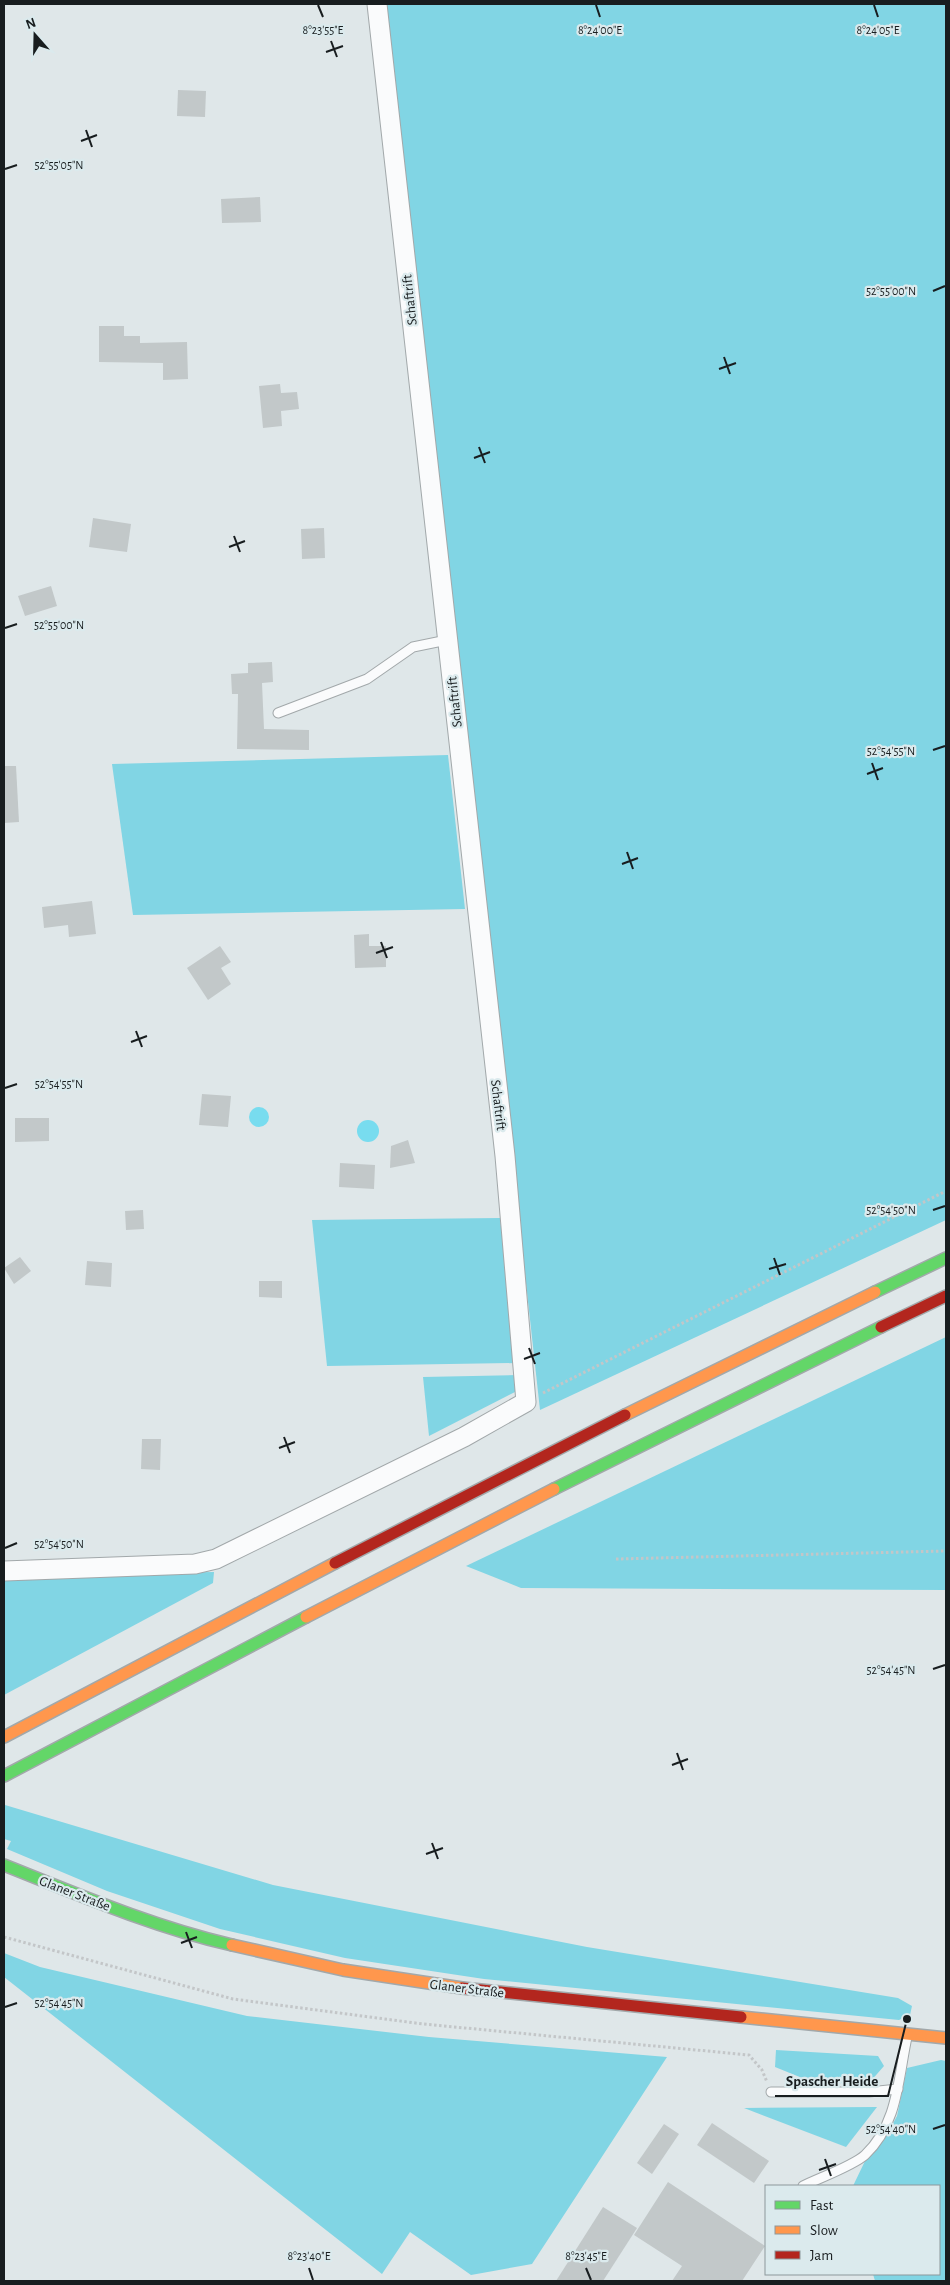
<svg xmlns="http://www.w3.org/2000/svg" width="950" height="2285" font-family="'Alegreya Sans',sans-serif">
	<style>
		.forest { fill: #81d5e4 }
		.water { fill: #78dcef }
		.building { fill: #c2c8c9 }
		.lines { fill: none; stroke-linecap: round; stroke-linejoin: round }
		.lane-casing { stroke: #a2a8aa; stroke-width: 11 }
		.street-casing { stroke: #a2a8aa; stroke-width: 21 }
		.fast-casing { stroke: #a2a8aa; stroke-width: 14 }
		.slow-casing { stroke: #a2a8aa; stroke-width: 14 }
		.jam-casing { stroke: #a2a8aa; stroke-width: 14 }
		.path { stroke: #c3c6c8; stroke-width: 3; stroke-dasharray: 2.5 2.5; stroke-linecap: butt }
		.lane { stroke: #fafbfc; stroke-width: 9 }
		.street { stroke: #fafbfc; stroke-width: 19 }
		.fast { stroke: #63d668; stroke-width: 11 }
		.slow { stroke: #ff974d; stroke-width: 11 }
		.jam { stroke: #b3261e; stroke-width: 11 }
		.ticks { fill: none; stroke: #181d1f; stroke-width: 2 }
		.labels { text-anchor: middle; stroke-width: 4.5; stroke-linejoin: round; paint-order: stroke }
		.street-label { font-size: 14px; fill: #181d1f; stroke: #dbeaed }
		.ticks-label { font-size: 12px; text-anchor: middle; fill: #181d1f; stroke: #dbeaed; stroke-width: 4.5; stroke-linejoin: round; paint-order: stroke }
		.leader { fill: none; stroke: #181d1f; stroke-width: 2 }
		.callout-dot { fill: #181d1f; stroke: #dbeaed; stroke-width: 2 }
		.callout-label { font-size: 15px; text-anchor: middle; font-weight: bold; fill: #181d1f; stroke: #dbeaed; stroke-width: 4.5; stroke-linejoin: round; paint-order: stroke }
	</style>
	<rect width="100%" height="100%" fill="#dfe7e9"/>
	<g class="forest">
		<polygon points="385,4 946,4 946,1220 540,1410"/>
		<polygon points="448,755 465,909 133,915 112,764"/>
		<polygon points="500,1218 516,1363 327,1366 312,1220"/>
		<polygon points="946,1337 946,1590 521,1588 466,1566"/>
		<polygon points="517,1375 519,1390 429,1436 423,1377"/>
		<polygon points="214,1572 213,1583 4,1695 4,1576"/>
		<polygon points="5,1805 273,1885 587,1947 898,1998 912,2006 910,2015 899,2020 484,1979 345,1958 220,1929 107,1891 7,1849 11,1841 4,1839"/>
		<polygon points="4,1953 40,1967 247,2016 429,2037 667,2057 532,2264 471,2275 410,2232 382,2274 4,1977"/>
		<polygon points="776,2050 878,2056 884,2066 870,2082 817,2084 775,2067"/>
		<polygon points="941,2060 946,2061 946,2281 875,2281 873,2274 939,2274 939,2186 853,2186 865,2161 884,2140 897,2116 907,2068"/>
		<polygon points="877,2107 846,2147 744,2108"/>
	</g>
	<g class="water">
		<circle cx="259" cy="1117" r="10"/>
		<circle cx="368" cy="1131" r="11"/>
	</g>
	<g class="building">
		<polygon points="178,90 206,91 205,117 177,116"/>
		<polygon points="260,197 261,222 222,223 221,199"/>
		<polygon points="99,326 124,326 124,336 140,336 140,343 187,342 188,379 163,380 163,363 99,362"/>
		<polygon points="280,384 281,393 297,392 299,409 281,411 282,426 263,428 259,386"/>
		<polygon points="93,518 131,524 127,552 89,547"/>
		<polygon points="324,528 325,558 302,559 301,529"/>
		<polygon points="51,586 57,606 25,616 18,596"/>
		<polygon points="272,662 273,682 262,683 264,729 309,730 309,750 237,749 238,694 232,694 231,674 248,673 248,663"/>
		<polygon points="4,766 16,766 19,822 4,823"/>
		<polygon points="92,901 96,934 69,937 68,925 44,928 42,907"/>
		<polygon points="369,934 369,946 386,946 386,967 355,968 354,935"/>
		<polygon points="220,946 231,962 221,968 231,984 208,1000 187,968"/>
		<polygon points="202,1094 231,1096 228,1127 199,1125"/>
		<polygon points="15,1118 49,1118 49,1141 15,1142"/>
		<polygon points="408,1140 415,1163 390,1168 391,1146"/>
		<polygon points="340,1163 375,1165 374,1189 339,1187"/>
		<polygon points="143,1210 144,1229 126,1230 125,1211"/>
		<polygon points="20,1257 31,1271 14,1284 4,1268"/>
		<polygon points="87,1261 112,1263 111,1287 85,1285"/>
		<polygon points="259,1281 282,1281 282,1298 259,1297"/>
		<polygon points="142,1439 161,1439 160,1470 141,1469"/>
		<polygon points="712,2123 769,2161 754,2183 697,2145"/>
		<polygon points="664,2124 679,2134 652,2174 637,2163"/>
		<polygon points="668,2182 765,2246 742,2281 672,2281 682,2266 634,2235"/>
		<polygon points="603,2207 637,2228 603,2281 556,2281"/>
	</g>
	<g class="lines">
		<defs>
			<g id="lane">
				<polyline points="278,713 367,679 413,647 447,640"/>
				<polyline points="771,2092 869,2092 898,2089"/>
				<path d="M 803,2186 C 819,2178 853,2166 865,2155 C 898,2124 898,2079 907,2037"/>
			</g>
			<polyline id="street" points="4,1571 195,1564 216,1559 464,1437 526,1402 505,1156 377,4"/>
			<g id="fast">
				<polyline points="875,1292 946,1258"/>
				<polyline points="554,1489 881,1327"/>
				<polyline points="4,1776 306,1617"/>
				<path d="M 4,1865 C 79,1895 154,1927 232,1945"/>
			</g>
			<g id="slow">
				<polyline points="625,1415 875,1292"/>
				<polyline points="306,1617 554,1489"/>
				<polyline points="4,1737 335,1563"/>
				<polyline points="232,1945 343,1970 462,1988"/>
				<polyline points="741,2017 946,2038"/>
			</g>
			<g id="jam">
				<polyline points="881,1327 946,1296"/>
				<polyline points="335,1563 625,1415"/>
				<polyline points="462,1988 741,2017"/>
			</g>
		</defs>
		<use href="#lane" class="lane-casing"/>
		<use href="#street" class="street-casing"/>
		<use href="#fast" class="fast-casing"/>
		<use href="#slow" class="slow-casing"/>
		<use href="#jam" class="jam-casing"/>
		<g class="path">
			<polyline points="543,1393 946,1191"/>
			<polyline points="616,1559 946,1551"/>
			<polyline points="4,1937 233,1999 423,2024 749,2055 762,2070 767,2082"/>
		</g>
		<use href="#lane" class="lane"/>
		<use href="#street" class="street"/>
		<use href="#fast" class="fast"/>
		<use href="#slow" class="slow"/>
		<use href="#jam" class="jam"/>
	</g>
	<path class="ticks" d="M 318,5 L 323,17M 596,5 L 600,17M 874,5 L 878,17M 331,41 L 337,57M 326,52 L 343,46M 86,130 L 92,147M 81,141 L 97,135M 5,169 L 17,165M 933,291 L 945,286M 724,357 L 730,374M 719,369 L 736,363M 479,447 L 485,463M 474,458 L 490,452M 234,536 L 240,552M 229,547 L 245,541M 5,628 L 17,624M 933,750 L 945,746M 872,763 L 878,780M 867,774 L 883,768M 627,852 L 633,869M 622,864 L 638,858M 381,942 L 387,958M 376,953 L 393,947M 136,1031 L 142,1047M 131,1042 L 147,1036M 5,1088 L 17,1084M 933,1210 L 945,1206M 774,1258 L 780,1275M 769,1269 L 786,1264M 529,1348 L 535,1364M 524,1359 L 540,1353M 284,1437 L 290,1453M 279,1448 L 295,1442M 5,1548 L 17,1543M 933,1669 L 945,1665M 677,1753 L 683,1770M 672,1765 L 688,1759M 432,1843 L 438,1859M 426,1854 L 443,1848M 186,1932 L 192,1948M 181,1943 L 197,1937M 5,2007 L 17,2003M 933,2129 L 945,2125M 825,2159 L 831,2176M 819,2170 L 836,2164M 309,2268 L 313,2280M 586,2268 L 591,2280"/>
	<g class="labels">
		<g class="street-label">
			<text transform="translate(409 300) rotate(-96)" y="5">Schaftrift</text>
			<text transform="translate(454 702) rotate(-96)" y="5">Schaftrift</text>
			<text transform="translate(499 1105) rotate(83)" y="5">Schaftrift</text>
			<text transform="translate(75 1893) rotate(21)" y="5">Glaner Straße</text>
			<text transform="translate(467 1988) rotate(7)" y="5">Glaner Straße</text>
		</g>
	</g>
	<g class="ticks-label">
		<text x="878" y="34">8°24'05"E</text>
		<text x="323" y="34">8°23'55"E</text>
		<text x="600" y="34">8°24'00"E</text>
		<text x="59" y="169">52°55'05"N</text>
		<text x="891" y="295">52°55'00"N</text>
		<text x="59" y="629">52°55'00"N</text>
		<text x="891" y="755">52°54'55"N</text>
		<text x="59" y="1088">52°54'55"N</text>
		<text x="891" y="1214">52°54'50"N</text>
		<text x="59" y="1548">52°54'50"N</text>
		<text x="891" y="1674">52°54'45"N</text>
		<text x="59" y="2007">52°54'45"N</text>
		<text x="891" y="2133">52°54'40"N</text>
		<text x="309" y="2260">8°23'40"E</text>
		<text x="586" y="2260">8°23'45"E</text>
	</g>
	<path class="leader" d="M907 2019L888 2096H775"/>
	<circle class="callout-dot" cx="907" cy="2019" r="5"/>
	<g class="callout-label">
		<text x="832" y="2086">Spascher Heide</text>
	</g>
	<rect width="950" height="2285" fill="none" stroke="#181d1f" stroke-width="10"/>
	<rect x="765" y="2185" width="175" height="90" fill="#dbeaed" stroke="#8d989b"/>
	<rect x="775" y="2201" width="25" height="8" fill="#63d668" stroke="#8d989b"/>
	<text x="810" y="2210" font-size="15" fill="#181d1f">Fast</text>
	<rect x="775" y="2226" width="25" height="8" fill="#ff974d" stroke="#8d989b"/>
	<text x="810" y="2235" font-size="15" fill="#181d1f">Slow</text>
	<rect x="775" y="2251" width="25" height="8" fill="#b3261e" stroke="#8d989b"/>
	<text x="810" y="2260" font-size="15" fill="#181d1f">Jam</text>
	<g transform="translate(35 35) rotate(340)" stroke="#dbeaed" stroke-width="4" paint-order="stroke">
	<path d="M0-4L9 19L0 12L-9 19Z" fill="#181d1f"/>
	<text y="-8" font-size="14" font-weight="bold" text-anchor="middle" fill="#181d1f">N</text>
	</g>
</svg>
